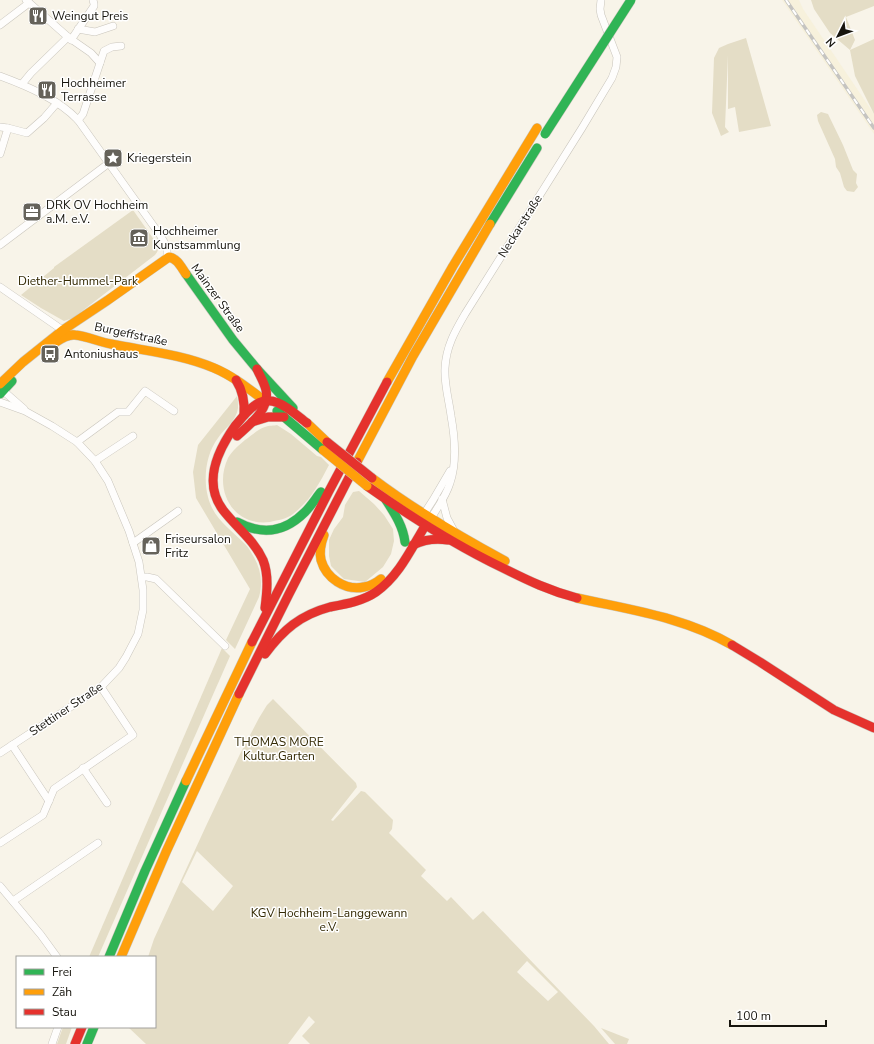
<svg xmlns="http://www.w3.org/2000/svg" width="874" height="1044" font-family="'Nunito Sans',sans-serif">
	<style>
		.built { fill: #f7f1dc }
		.green { fill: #e4ddc6; fill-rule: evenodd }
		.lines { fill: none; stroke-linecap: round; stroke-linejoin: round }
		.street-casing { stroke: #c9c5bc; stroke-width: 8 }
		.fast-casing { stroke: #c9c5bc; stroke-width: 10 }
		.slow-casing { stroke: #c9c5bc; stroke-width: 10 }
		.jam-casing { stroke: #c9c5bc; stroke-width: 10 }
		.street { stroke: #fefdfc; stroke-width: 7 }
		.fast { stroke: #30b455; stroke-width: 9 }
		.slow { stroke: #ff9f0a; stroke-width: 9 }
		.jam { stroke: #e5322d; stroke-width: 9 }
		.rail-casing { stroke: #c5c4c1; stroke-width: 3.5 }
		.rail { stroke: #fff; stroke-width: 2; stroke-dasharray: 6; stroke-linecap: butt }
		.fast-bridge-casing { stroke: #c9c5bc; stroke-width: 10; stroke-linecap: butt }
		.slow-bridge-casing { stroke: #c9c5bc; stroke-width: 10; stroke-linecap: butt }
		.jam-bridge-casing { stroke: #c9c5bc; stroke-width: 10; stroke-linecap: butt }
		.fast-bridge { stroke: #30b455; stroke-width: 9 }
		.slow-bridge { stroke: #ff9f0a; stroke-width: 9 }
		.jam-bridge { stroke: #e5322d; stroke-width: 9 }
		.labels { text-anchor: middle; stroke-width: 3; stroke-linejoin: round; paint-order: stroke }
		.poi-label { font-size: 12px; fill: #16140d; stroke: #fff; text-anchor: start }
		.street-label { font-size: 12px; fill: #16140d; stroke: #fff }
		.park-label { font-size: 12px; fill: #332903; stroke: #fff }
	</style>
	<rect width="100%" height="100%" fill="#f8f4e9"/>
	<polygon class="built" points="782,0 799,0 803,9 874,114 874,134"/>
	<g class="green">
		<polygon points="811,0 874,0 874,6 846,17 855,40 850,50 874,39 874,114 855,76 850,50 830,33 814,9"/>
		<polygon points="746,38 771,126 739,132 735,107 728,109 728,55 725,127 729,132 721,136 712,113 714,58 719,48 728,44"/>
		<polygon points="821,112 828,114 843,145 853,170 857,174 856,183 858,187 854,192 847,191 844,187 840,173 836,167 835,159 818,121 817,115"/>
		<path d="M 133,210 L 157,244 C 159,249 158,251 155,255 L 73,318 L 64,321 L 41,308 L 21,295 L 54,268 L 54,267 Z"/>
		<path d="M 237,396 C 238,400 238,404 238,408 C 237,420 224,429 218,438 C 206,454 203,478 208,497 C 213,518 230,529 245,544 C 248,547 250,550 252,554 C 261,568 263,582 259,597 L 235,649 L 226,640 L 250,589 L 196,498 L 193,472 L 198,445 Z"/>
		<path d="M 277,425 L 291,434 L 317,456 L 321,457 L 329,465 C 319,484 311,500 293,514 C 287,519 278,520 270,522 C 233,527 213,490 228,458 C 232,451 239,445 245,440 C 251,436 258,429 265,427 C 269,425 274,426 277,425 Z"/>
		<polygon points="359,491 374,504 384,515 393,529 394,541 391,554 383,567 365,582 344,579 331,566 329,556 329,540 334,529 343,517 345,505 353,492"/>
		<polygon points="222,648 230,656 98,957 89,957"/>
		<path d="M 273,699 L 356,783 L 357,787 L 331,820 L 333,821 L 361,791 L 365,792 L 393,820 L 392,829 L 389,833 L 426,870 L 421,876 L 447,901 L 451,897 L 473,920 L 483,911 L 594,1026 L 609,1044 L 310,1044 L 302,1036 L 315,1022 L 309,1016 L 288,1044 L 146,1044 L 128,1027 L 155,1027 L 155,957 L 148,957 L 154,939 L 206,826 L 240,754 L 259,718 L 267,705 ZM 197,851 L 233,886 L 213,911 L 182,882 ZM 527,961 L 558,992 L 548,1001 L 517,972 Z"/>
		<polygon points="63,1027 72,1027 66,1044 57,1044"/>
		<polygon points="601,1028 629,1039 627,1044 615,1044"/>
	</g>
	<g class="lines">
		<defs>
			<g id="street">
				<polyline points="26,0 68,37 91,53 100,63 83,114 78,120"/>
				<polyline points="0,25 29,3"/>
				<polyline points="78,29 95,32 113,26"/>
				<polyline points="71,40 94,6 94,4 93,0"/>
				<polyline points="100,63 104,51 112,47 121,46"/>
				<path d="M 0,76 C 27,86 58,99 78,120 L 160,235 L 167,247 L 167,257"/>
				<polyline points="22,84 31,73 68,37"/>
				<polyline points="0,127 8,128 27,133 44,118 57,103"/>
				<polyline points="0,154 8,128"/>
				<polyline points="0,245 109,163"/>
				<polyline points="0,287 61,329 64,333"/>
				<polyline points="0,388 24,409"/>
				<polyline points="0,402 25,411 52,426 77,442 95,461 108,481 129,531 139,562 143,590 143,610 138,634 126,657 119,668 101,687 0,753"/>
				<polyline points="77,442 118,412 128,412 145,391 174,411"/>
				<polyline points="95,461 133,436"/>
				<polyline points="442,499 447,518 454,531"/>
				<polyline points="424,514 433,500 450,471"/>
				<path d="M 431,518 C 438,507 446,496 450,483 C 457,463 455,438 451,416 C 449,400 444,384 445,368 C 446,347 455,331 465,314 L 582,128 L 612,78 L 616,67 L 617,57 L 601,15 L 600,9 L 601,0"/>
				<polyline points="133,543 178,511"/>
				<polyline points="142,577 147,577 156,579 225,646"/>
				<polyline points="12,745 49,801"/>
				<polyline points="83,768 107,803"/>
				<polyline points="0,843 43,815 54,789 133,735 101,687"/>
				<polyline points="0,886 41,935 57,957"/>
				<polyline points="13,901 98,843"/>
				<polyline points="52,1044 58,1027"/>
			</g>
			<g id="fast">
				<polyline points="490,224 537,148"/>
				<polyline points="186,274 233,340 257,369 293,408"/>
				<polyline points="0,394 12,381"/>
				<polyline points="277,411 323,450"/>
				<path d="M 386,500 C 395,514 403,526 405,542"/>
				<path d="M 237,522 C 263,536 285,532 305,512 C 311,506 316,498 321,492"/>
				<polyline points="109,957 145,871 186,781"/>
				<polyline points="87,1044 94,1027"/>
			</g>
			<g id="slow">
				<path d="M 56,342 C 62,338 68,334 75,335 C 87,336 99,342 111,344 C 145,351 181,354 214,368 C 233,376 249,389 265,401"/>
				<polyline points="387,382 453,266 537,128"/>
				<path d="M 0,384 L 23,362 L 63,330 L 108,300 L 169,257 C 178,259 181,267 186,274"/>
				<polyline points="307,423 327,442"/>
				<polyline points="357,462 413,356 490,224"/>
				<path d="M 372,478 C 414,510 459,536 505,561"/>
				<path d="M 324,535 C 321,543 319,551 321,560 C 326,578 345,591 364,587 C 371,586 376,583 381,579"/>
				<path d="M 577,598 C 630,610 684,617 732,645"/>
				<polyline points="186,781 252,642"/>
				<polyline points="121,957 166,852 239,694"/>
			</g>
			<g id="jam">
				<path d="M 236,380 C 243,391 245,402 244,415"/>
				<polyline points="252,422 268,417 284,417"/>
				<path d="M 237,436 C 250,424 270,410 266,390 C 264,382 260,376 257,369"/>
				<path d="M 367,486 C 411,517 455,545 503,568 C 529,581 550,591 577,598"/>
				<path d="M 413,545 C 425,539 435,538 448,540"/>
				<path d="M 265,608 C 267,592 269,575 263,560 C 254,540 236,527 223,510 C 202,482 218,450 235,426 C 241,419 247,411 254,406 C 273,391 292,412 307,423"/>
				<polyline points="252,642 329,491 387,382"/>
				<polyline points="732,645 760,662 834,710 874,728"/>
				<path d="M 265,654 C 283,630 300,615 330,607 C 346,604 363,601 376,592 C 399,576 411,549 425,526"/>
				<polyline points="239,694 289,594 357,462"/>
				<polyline points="75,1044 82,1027"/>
			</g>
		</defs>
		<use href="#street" class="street-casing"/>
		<use href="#fast" class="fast-casing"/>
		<use href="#slow" class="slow-casing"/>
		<use href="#jam" class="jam-casing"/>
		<use href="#street" class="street"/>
		<use href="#fast" class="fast"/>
		<use href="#slow" class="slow"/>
		<use href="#jam" class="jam"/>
		<defs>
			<polyline id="rail" points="786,0 874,128"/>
		</defs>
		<use href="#rail" class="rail-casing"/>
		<use href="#rail" class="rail"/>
		<defs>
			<polyline id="fast-bridge" points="545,134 631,0"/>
			<polyline id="slow-bridge" points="323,450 367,486"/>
			<polyline id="jam-bridge" points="327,442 372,478"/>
		</defs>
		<use href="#fast-bridge" class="fast-bridge-casing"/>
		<use href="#slow-bridge" class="slow-bridge-casing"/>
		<use href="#jam-bridge" class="jam-bridge-casing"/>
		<use href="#fast-bridge" class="fast-bridge"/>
		<use href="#slow-bridge" class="slow-bridge"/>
		<use href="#jam-bridge" class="jam-bridge"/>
	</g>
	<defs>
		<symbol id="restaurant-square" viewBox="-11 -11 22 22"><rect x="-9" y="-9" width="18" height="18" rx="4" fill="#65625a" stroke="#fff"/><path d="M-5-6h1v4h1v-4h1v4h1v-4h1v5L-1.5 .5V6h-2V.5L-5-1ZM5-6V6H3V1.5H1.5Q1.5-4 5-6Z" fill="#fff"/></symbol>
		<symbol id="sight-square" viewBox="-11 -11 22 22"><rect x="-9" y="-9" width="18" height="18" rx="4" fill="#65625a" stroke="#fff"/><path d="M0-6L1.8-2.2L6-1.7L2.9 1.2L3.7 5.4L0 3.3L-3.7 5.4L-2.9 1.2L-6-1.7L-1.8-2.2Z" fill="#fff"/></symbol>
		<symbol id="office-square" viewBox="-11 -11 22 22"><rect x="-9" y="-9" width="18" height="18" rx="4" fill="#65625a" stroke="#fff"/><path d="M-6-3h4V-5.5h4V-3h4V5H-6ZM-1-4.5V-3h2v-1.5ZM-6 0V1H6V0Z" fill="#fff"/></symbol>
		<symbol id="museum-square" viewBox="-11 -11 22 22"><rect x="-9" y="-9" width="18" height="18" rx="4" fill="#65625a" stroke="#fff"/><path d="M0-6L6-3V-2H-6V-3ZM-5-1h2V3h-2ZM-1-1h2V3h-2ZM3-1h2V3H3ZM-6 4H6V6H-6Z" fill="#fff"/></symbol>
		<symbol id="bus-square" viewBox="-11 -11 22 22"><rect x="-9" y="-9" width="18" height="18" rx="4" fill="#65625a" stroke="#fff"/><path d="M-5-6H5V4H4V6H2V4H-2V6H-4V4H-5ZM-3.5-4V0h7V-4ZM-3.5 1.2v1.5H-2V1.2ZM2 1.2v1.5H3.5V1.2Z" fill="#fff"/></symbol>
		<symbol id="shop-square" viewBox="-11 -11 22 22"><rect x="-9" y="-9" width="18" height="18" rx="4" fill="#65625a" stroke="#fff"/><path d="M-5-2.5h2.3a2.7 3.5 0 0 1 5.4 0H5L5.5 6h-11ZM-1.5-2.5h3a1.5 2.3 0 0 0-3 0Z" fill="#fff"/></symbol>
	</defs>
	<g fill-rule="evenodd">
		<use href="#restaurant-square" x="27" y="5" width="22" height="22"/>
		<use href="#restaurant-square" x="36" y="79" width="22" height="22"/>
		<use href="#sight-square" x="102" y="147" width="22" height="22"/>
		<use href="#office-square" x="21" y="201" width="22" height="22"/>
		<use href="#museum-square" x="128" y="227" width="22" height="22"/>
		<use href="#bus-square" x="39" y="343" width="22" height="22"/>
		<use href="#shop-square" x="140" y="535" width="22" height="22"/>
	</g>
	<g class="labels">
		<g class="poi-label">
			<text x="52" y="20">Weingut Preis</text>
			<text x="61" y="87">Hochheimer<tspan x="61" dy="14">Terrasse</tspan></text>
			<text x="127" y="162">Kriegerstein</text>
			<text x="46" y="209">DRK OV Hochheim<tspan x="46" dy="14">a.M. e.V.</tspan></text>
			<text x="153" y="235">Hochheimer<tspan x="153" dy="14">Kunstsammlung</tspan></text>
			<text x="64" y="358">Antoniushaus</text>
			<text x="165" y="543">Friseursalon<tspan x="165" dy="14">Fritz</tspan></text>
		</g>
		<g class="street-label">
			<text transform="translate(520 226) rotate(-58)" y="4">Neckarstraße</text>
			<text transform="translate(218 298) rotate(54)" y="4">Mainzer Straße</text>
			<text transform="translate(131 334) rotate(12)" y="4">Burgeffstraße</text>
			<text transform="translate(66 709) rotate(-34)" y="4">Stettiner Straße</text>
		</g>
		<g class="park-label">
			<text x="78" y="285">Diether-Hummel-Park</text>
			<text x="279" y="746">THOMAS MORE<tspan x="279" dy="14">Kultur.Garten</tspan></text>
			<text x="329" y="917">KGV Hochheim-Langgewann<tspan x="329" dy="14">e.V.</tspan></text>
		</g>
	</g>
	<rect x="16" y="956" width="140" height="72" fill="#ffffff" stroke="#a2a19e"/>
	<rect x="24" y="969" width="20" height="6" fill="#30b455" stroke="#a2a19e"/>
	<text x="52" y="976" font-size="12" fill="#16140d">Frei</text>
	<rect x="24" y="989" width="20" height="6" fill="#ff9f0a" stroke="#a2a19e"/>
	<text x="52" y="996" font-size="12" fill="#16140d">Zäh</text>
	<rect x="24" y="1009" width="20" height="6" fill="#e5322d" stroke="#a2a19e"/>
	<text x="52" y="1016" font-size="12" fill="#16140d">Stau</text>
	<g transform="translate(838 36) rotate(228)" stroke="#ffffff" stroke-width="3" paint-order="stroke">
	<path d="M0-3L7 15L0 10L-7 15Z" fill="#16140d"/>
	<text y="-6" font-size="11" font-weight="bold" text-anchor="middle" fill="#16140d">N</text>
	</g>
	<path d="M730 1020v6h96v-6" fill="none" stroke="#16140d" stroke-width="2"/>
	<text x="736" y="1020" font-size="12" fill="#16140d" stroke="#ffffff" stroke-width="3" paint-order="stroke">100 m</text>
</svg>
